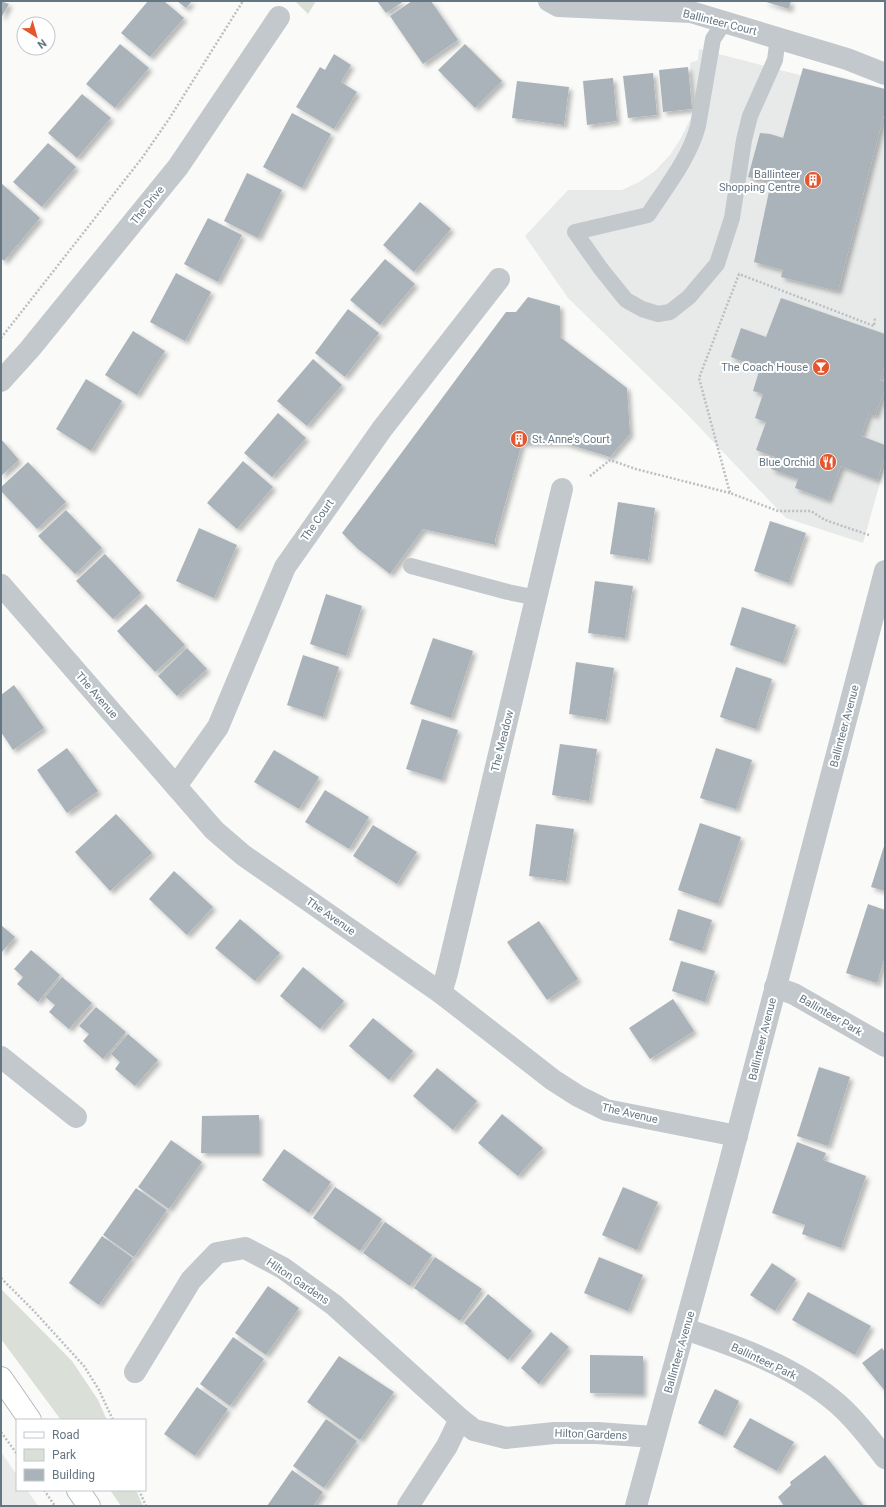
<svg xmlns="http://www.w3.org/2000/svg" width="886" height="1507" font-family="Roboto,sans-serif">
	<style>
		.built { fill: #e8e9e9 }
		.green { fill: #dadfd7 }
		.building { fill: #aab3b9; filter: url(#shadow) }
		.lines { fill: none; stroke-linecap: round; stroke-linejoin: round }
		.secondary-casing { stroke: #b3babf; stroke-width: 24 }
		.path { stroke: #bbbfc2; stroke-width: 2.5; stroke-dasharray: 2 2; stroke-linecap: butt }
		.service { stroke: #c3c8cc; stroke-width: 16 }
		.minor { stroke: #c3c8cc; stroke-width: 22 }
		.tertiary { stroke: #c3c8cc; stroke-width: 22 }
		.secondary { stroke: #fff; stroke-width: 22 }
		.labels { text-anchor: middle; stroke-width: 4; stroke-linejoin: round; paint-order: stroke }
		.street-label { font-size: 11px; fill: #657683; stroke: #fff }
		.poi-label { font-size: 11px; fill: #657683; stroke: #fff; text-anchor: end }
	</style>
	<defs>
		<filter id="shadow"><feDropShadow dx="3.5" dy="3.5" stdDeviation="2" flood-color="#0004"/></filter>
	</defs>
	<rect width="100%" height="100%" fill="#fafaf8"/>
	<g class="built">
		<polygon points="699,49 885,97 885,465 863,543 786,518 685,412 568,298 525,236 568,190 622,190 639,182 655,171 670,155 681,138 694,111 690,63 698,60"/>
		<polygon points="1,1452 17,1475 17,1490 27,1490 38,1506 1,1506"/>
	</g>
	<g class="green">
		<polygon points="295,1 316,1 308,14"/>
		<polygon points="1,1289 72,1361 98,1400 107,1420 61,1420 1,1339"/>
		<polygon points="110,1490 136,1490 143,1506 121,1506"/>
	</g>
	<g class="building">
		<polygon points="1,1 9,4 1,18"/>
		<polygon points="148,1 164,1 184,18 150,57 121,33"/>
		<polygon points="177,1 192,1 186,8"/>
		<polygon points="377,1 404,1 386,13"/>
		<polygon points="412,1 431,1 458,40 423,64 390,16"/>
		<polygon points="763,1 791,1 789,9"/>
		<polygon points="120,44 149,68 115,108 86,84"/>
		<polygon points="465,44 502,81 475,108 438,70"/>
		<polygon points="334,54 351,65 341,82 357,92 334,129 296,107 320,67 325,70"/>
		<polygon points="688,67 692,109 663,112 659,70"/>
		<polygon points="803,68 885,89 885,111 838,291 781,277 783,270 754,262 771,182 748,177 760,133 770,134 783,138"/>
		<polygon points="653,73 657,115 628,118 623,76"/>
		<polygon points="613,78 617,121 587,125 583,81"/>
		<polygon points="517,81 569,87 564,125 512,118"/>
		<polygon points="82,94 111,118 77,158 48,133"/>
		<polygon points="292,113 331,134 302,188 263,167"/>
		<polygon points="48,143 76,167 42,207 13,182"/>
		<polygon points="247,173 282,190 258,238 224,221"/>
		<polygon points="1,183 40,218 4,261 1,258"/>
		<polygon points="420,202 451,229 414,272 383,245"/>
		<polygon points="208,218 242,235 218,282 184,264"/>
		<polygon points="385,259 415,284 380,325 350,300"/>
		<polygon points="176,273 211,292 185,341 150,322"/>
		<polygon points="528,297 560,306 560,337 627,388 630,434 610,457 564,443 522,443 495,540 496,545 423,529 390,574 358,549 342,533 506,312 516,312"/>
		<polygon points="781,298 885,334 885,365 880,380 885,382 885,389 875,416 869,413 861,436 885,445 885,457 877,480 841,466 828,500 795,488 798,479 771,469 775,457 756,450 766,422 755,418 763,394 753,391 760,368 731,357 741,328 766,337"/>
		<polygon points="348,309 379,333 345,377 315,353"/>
		<polygon points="133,331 165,351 137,395 105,375"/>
		<polygon points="313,359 342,385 307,426 277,401"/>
		<polygon points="86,379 122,401 91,451 56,429"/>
		<polygon points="278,413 306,438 272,477 244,453"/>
		<polygon points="1,439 19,460 1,476"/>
		<polygon points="243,461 273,487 237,529 207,503"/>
		<polygon points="28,462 66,502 37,529 1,491 1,487"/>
		<polygon points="618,502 655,508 648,560 610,554"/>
		<polygon points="66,510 102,548 75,574 38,536"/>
		<polygon points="770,521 806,533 789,583 754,571"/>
		<polygon points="199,528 237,545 214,598 176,581"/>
		<polygon points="105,554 141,593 113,619 76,581"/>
		<polygon points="595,581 633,586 625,638 588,633"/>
		<polygon points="326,594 362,606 346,656 310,644"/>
		<polygon points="146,604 185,645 155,672 117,631"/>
		<polygon points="742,607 796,625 783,663 730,645"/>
		<polygon points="433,638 473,651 451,718 410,704"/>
		<polygon points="187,648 207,669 177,696 158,676"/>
		<polygon points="303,655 339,667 323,717 287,705"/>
		<polygon points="576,662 614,668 606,720 569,714"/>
		<polygon points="736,667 772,679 756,729 720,717"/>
		<polygon points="14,685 44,728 13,750 1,732 1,695"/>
		<polygon points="422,719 458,730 442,780 406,769"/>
		<polygon points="560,744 597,749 589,801 552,795"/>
		<polygon points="67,748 98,791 67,813 37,770"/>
		<polygon points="716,748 752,760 736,809 700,798"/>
		<polygon points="274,750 319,777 299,809 254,782"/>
		<polygon points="325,790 369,817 349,849 305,822"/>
		<polygon points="116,814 152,853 110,891 75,852"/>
		<polygon points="700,823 741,837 718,904 678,890"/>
		<polygon points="536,824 574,829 566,881 529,876"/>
		<polygon points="373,825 417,852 397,884 353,856"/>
		<polygon points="885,843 885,891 871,887"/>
		<polygon points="174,871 213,907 187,935 149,899"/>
		<polygon points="868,904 885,910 885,957 877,983 846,973"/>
		<polygon points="678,909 712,920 702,951 669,940"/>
		<polygon points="240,919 280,953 255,981 215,948"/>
		<polygon points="539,921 578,979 547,1000 507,942"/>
		<polygon points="1,925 15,937 1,953"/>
		<polygon points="31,950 60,975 38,1002 17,984 23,977 14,969"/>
		<polygon points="681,961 715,971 705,1002 672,991"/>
		<polygon points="303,967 344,1001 320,1029 280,996"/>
		<polygon points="62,977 92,1003 69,1029 49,1012 55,1005 45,997"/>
		<polygon points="673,999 694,1031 650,1059 629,1028"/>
		<polygon points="96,1007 126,1032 103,1059 83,1041 89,1034 79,1026"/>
		<polygon points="373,1018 413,1051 389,1080 349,1046"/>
		<polygon points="128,1034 158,1060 135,1086 115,1069 120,1062 111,1054"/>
		<polygon points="819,1067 850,1077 828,1146 797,1136"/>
		<polygon points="437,1068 477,1101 453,1130 413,1096"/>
		<polygon points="502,1114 543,1148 518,1176 478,1143"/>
		<polygon points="259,1115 259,1153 201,1153 202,1116"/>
		<polygon points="171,1140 202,1162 169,1209 138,1187"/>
		<polygon points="797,1142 826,1153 823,1160 866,1176 841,1248 802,1234 805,1225 772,1213"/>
		<polygon points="284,1149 331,1182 309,1213 262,1180"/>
		<polygon points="335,1187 382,1219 360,1251 313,1218"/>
		<polygon points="623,1187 658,1202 637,1250 602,1235"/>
		<polygon points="136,1188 167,1210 134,1257 103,1235"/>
		<polygon points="385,1222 432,1255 410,1286 363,1253"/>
		<polygon points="102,1236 133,1258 99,1305 69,1283"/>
		<polygon points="435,1257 482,1289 460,1321 414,1288"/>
		<polygon points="599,1257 643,1275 628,1311 584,1293"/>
		<polygon points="772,1263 796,1279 775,1311 750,1295"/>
		<polygon points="268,1286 299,1308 266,1355 235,1333"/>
		<polygon points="808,1292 871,1326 855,1355 792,1320"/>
		<polygon points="488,1294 532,1331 508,1360 464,1323"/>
		<polygon points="551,1332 569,1347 539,1384 521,1368"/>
		<polygon points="233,1337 264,1359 230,1406 200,1384"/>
		<polygon points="882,1348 885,1352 885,1391 862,1363"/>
		<polygon points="590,1355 643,1356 643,1394 590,1393"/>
		<polygon points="339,1356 394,1392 360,1440 307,1402"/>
		<polygon points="197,1387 228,1409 195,1456 164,1434"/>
		<polygon points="715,1389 739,1401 723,1436 698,1423"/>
		<polygon points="750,1418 794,1442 777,1471 733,1447"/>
		<polygon points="326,1419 357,1441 324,1488 293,1466"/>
		<polygon points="825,1455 864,1506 784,1506 778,1497 791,1485 790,1482"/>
		<polygon points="292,1470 323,1492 313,1506 267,1506"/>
	</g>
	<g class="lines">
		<defs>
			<g id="secondary">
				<polyline points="1,1378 30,1420"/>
				<polyline points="78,1490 89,1506"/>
			</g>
		</defs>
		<use href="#secondary" class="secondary-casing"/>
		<g class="path">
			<polyline points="1,338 142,158 169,119 243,1"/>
			<polyline points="590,476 610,460 636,469 730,493"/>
			<polyline points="869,535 825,520 811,511 778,511 730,493 699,378 739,274 874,326 875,318"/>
			<polyline points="1,1278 33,1310 84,1366 99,1390 113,1420"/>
			<polyline points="1,1432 17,1454"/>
			<polyline points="44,1490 55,1506"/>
			<polyline points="139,1490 146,1506"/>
		</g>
		<g class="service">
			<path d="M 725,21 L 713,39 L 698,126 C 689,159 666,187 648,215 L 575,232 L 601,269 L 626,300 L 642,309 L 658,314 L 670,312 L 689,297 L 717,264 L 732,218 L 744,140 L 750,116 L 775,60 L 778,37"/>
			<polyline points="411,566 508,592 537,598"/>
		</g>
		<g class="minor">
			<polyline points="549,1 558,6 691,12 847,59 885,74"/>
			<polyline points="1,381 29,350 178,167 279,17"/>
			<polyline points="1,585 214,830 243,855 441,993 553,1080 578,1096 606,1110 737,1136"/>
			<polyline points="176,786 218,727 285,567 382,429 499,279"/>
			<polyline points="775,987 794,994 885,1046"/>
			<polyline points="441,993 447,973 562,489"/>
			<polyline points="1,1057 76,1117"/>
			<path d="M 685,1329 C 739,1347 796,1367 839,1405 C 857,1421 871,1440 885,1458"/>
			<polyline points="135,1372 191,1280 217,1253 245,1248 283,1268 334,1305 460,1419 474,1430 506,1438 554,1433 597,1433 654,1437"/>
			<polyline points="408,1506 447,1446 460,1419"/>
		</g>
		<polyline class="tertiary" points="636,1506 728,1169 885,571"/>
		<use href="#secondary" class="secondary"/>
	</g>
	<defs>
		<symbol id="building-disc" viewBox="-11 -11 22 22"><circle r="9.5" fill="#e4572e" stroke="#fff"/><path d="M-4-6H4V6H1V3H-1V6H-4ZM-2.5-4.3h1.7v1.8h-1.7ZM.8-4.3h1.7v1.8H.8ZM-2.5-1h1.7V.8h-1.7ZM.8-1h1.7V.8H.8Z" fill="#fff"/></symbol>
		<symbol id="bar-disc" viewBox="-11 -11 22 22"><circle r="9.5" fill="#e4572e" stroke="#fff"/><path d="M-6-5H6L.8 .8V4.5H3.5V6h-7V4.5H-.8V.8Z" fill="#fff"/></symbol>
		<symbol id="restaurant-disc" viewBox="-11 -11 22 22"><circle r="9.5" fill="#e4572e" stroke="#fff"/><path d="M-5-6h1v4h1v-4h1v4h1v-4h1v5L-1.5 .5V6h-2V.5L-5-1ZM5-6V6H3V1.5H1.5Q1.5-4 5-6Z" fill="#fff"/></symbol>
	</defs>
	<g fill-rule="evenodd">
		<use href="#building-disc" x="803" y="170" width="20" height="20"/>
		<use href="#bar-disc" x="811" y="357" width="20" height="20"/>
		<use href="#building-disc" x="509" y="429" width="20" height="20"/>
		<use href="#restaurant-disc" x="818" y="452" width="20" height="20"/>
	</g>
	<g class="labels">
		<g class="street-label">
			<text transform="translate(720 22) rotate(14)" y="4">Ballinteer Court</text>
			<text transform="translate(147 205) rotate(-51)" y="4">The Drive</text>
			<text transform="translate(317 520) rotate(-55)" y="4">The Court</text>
			<text transform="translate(97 695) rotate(49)" y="4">The Avenue</text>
			<text transform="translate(844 726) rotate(-75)" y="4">Ballinteer Avenue</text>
			<text transform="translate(502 741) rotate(-76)" y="4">The Meadow</text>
			<text transform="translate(331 916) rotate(35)" y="4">The Avenue</text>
			<text transform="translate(831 1015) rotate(30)" y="4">Ballinteer Park</text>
			<text transform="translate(762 1039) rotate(-76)" y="4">Ballinteer Avenue</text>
			<text transform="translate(630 1113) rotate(13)" y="4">The Avenue</text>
			<text transform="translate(298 1281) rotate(34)" y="4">Hilton Gardens</text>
			<text transform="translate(679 1352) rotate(-74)" y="4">Ballinteer Avenue</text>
			<text transform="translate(764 1361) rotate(25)" y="4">Ballinteer Park</text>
			<text transform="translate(591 1434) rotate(2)" y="4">Hilton Gardens</text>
		</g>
		<g class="poi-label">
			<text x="800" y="178">Ballinteer<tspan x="800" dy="13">Shopping Centre</tspan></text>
			<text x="808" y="371">The Coach House</text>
			<text x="532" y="443" text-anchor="start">St. Anne's Court</text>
			<text x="815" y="466">Blue Orchid</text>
		</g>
	</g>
	<rect width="886" height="1507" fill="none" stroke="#657683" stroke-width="4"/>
	<rect x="16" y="1419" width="130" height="72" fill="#ffffff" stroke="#c1c8cd"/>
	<rect x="24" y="1432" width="20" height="6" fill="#ffffff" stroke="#c1c8cd"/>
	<text x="52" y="1439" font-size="12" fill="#657683">Road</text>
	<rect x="24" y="1449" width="20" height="12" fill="#dadfd7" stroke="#c1c8cd"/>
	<text x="52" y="1459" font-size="12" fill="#657683">Park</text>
	<rect x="24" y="1469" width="20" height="12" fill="#aab3b9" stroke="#c1c8cd"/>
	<text x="52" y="1479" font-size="12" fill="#657683">Building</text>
	<g transform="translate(36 36) rotate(143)"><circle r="19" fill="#ffffff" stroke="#c1c8cd"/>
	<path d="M0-3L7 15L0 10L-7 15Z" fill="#e4572e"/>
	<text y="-6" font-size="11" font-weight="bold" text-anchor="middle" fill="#657683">N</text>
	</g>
</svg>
